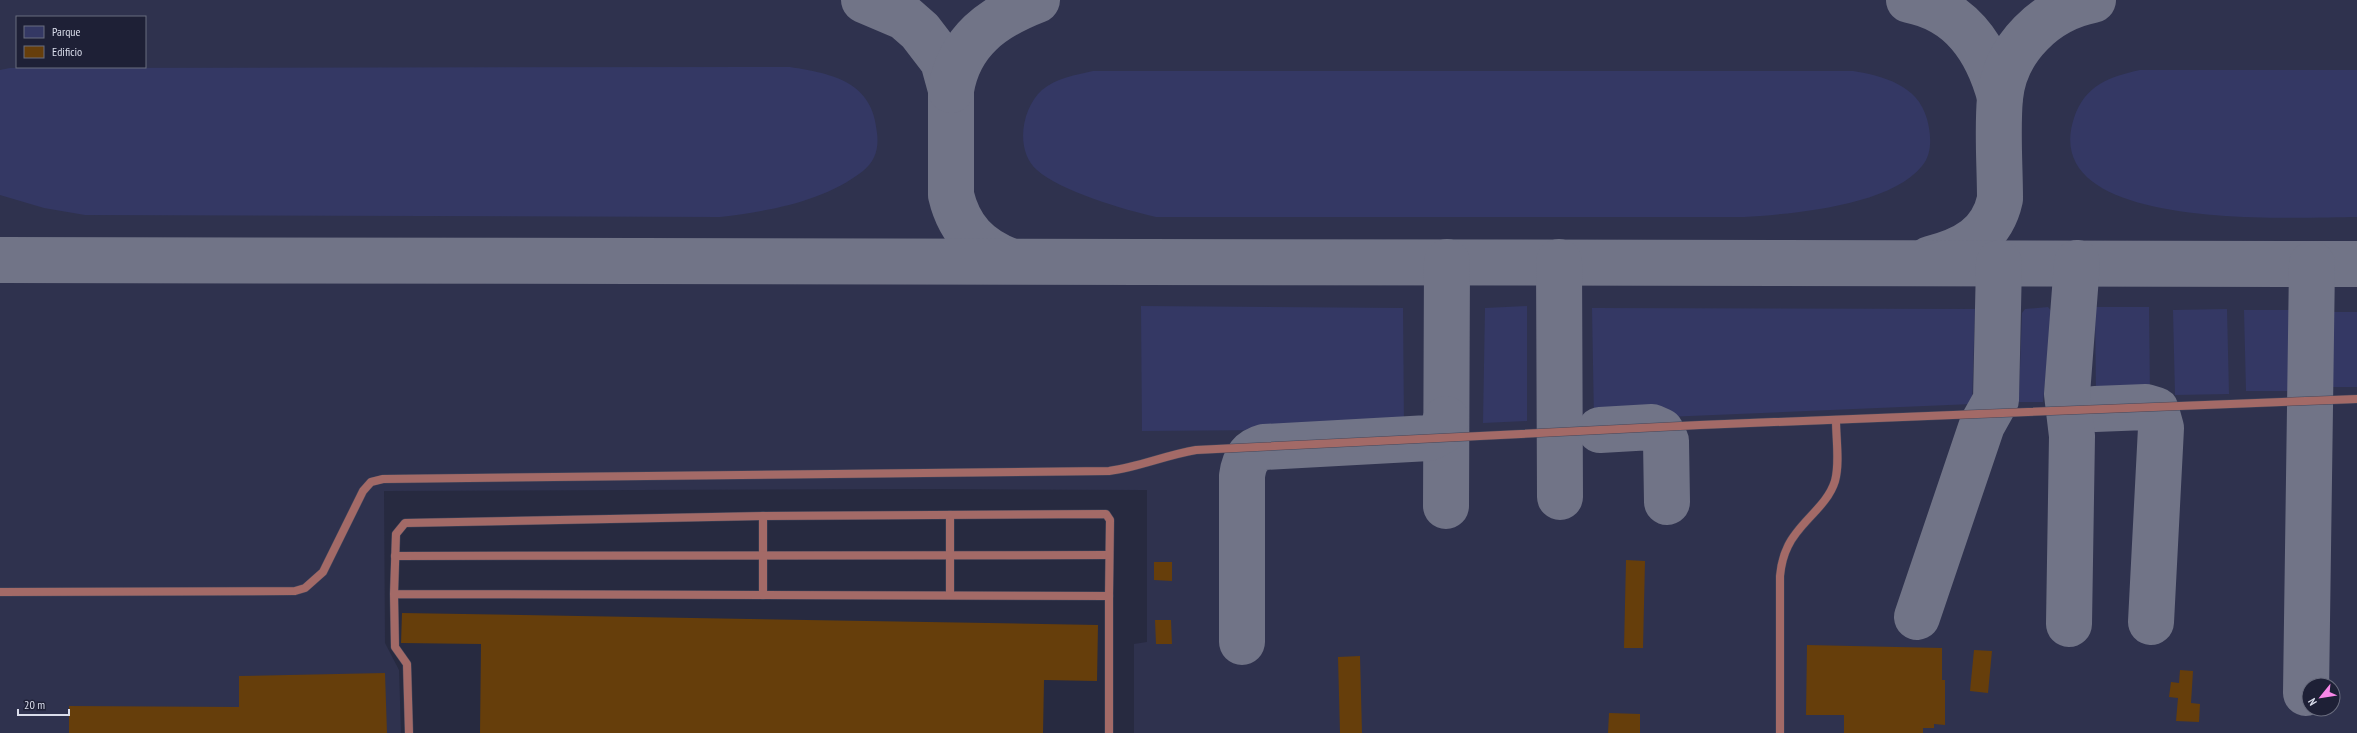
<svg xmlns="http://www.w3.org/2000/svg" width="2357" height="733" font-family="'PT Sans Narrow',sans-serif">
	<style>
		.built { fill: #2f324e; fill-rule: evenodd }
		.green { fill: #343864 }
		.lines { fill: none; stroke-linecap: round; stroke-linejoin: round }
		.taxiway { stroke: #717487; stroke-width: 46 }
		.building { fill: #663e0b }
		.service-casing { stroke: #44475b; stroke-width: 9 }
		.service { stroke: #a36a67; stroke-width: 8 }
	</style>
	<rect width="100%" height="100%" fill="#272a40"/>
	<path class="built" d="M 0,0 L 2357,0 L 2357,733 L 1134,733 L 1134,644 L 1147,642 L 1147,490 L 930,489 L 384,491 L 385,643 L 399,670 L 401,733 L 0,733 ZM 17,17 L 145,17 L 145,67 L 17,67 ZM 2309,685 L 2333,685 L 2333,709 L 2309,709 Z"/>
	<g class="green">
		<path d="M 790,67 C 834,74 873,82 877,133 C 879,149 875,161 863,171 C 823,202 769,211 720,217 L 85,215 L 44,208 L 0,195 L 0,70 L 10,68 Z"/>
		<path d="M 2140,70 L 2357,70 L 2357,217 C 2295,217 2036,234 2074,118 C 2085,85 2109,77 2140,70 Z"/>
		<path d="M 1093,71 L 1853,71 C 1883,76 1918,85 1927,119 C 1931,134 1933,153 1922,166 C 1890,206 1792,214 1744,217 L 1156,217 C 1125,210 1060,191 1037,170 C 1015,151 1021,109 1042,90 C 1056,78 1076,75 1093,71 Z"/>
		<polygon points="1141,306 1403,308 1404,429 1142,431"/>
		<polygon points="1527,306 1527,421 1483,423 1485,308"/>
		<polygon points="2048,307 2052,312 2043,402 2014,402 2019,395 2022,313 2025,309"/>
		<polygon points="2095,307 2149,307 2150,396 2096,396"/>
		<polygon points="1592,308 1975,309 1972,404 1594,420"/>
		<polygon points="2227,309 2229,394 2175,395 2173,310"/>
		<polygon points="2244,310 2294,310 2295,391 2246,391"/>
		<polygon points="2330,312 2357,312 2357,387 2333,387"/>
	</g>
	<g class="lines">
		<g class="taxiway">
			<path d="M 864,0 L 904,17 L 920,31 L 943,61 L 951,90 L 951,195 C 959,229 978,249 1010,261"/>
			<path d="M 1909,0 C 1961,10 1987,49 2000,97"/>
			<path d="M 951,90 C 959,41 993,17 1037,0"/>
			<path d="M 1930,259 C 1965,250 1992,236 2000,199 C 2000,166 1997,131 2000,98 C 2005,48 2046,9 2093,0"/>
			<polyline points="0,260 2357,264"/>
			<polyline points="1559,262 1560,497"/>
			<polyline points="2095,409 2146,407 2156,410 2161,428 2151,622"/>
			<polyline points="1600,430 1652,427 1661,431 1666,441 1667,502"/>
			<polyline points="1446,506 1447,262"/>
			<polyline points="1917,617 1982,425 1996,400 1999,263"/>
			<polyline points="2069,624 2072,436 2067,394 2077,263"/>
			<path d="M 1242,642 L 1242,476 C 1244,461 1249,451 1264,447 L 1429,438 L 1442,431 L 1446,419"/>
			<polyline points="2306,693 2312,264"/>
		</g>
	</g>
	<g class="building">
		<polygon points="1626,560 1645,561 1643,648 1624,648"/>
		<polygon points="1154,562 1172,562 1172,581 1154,580"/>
		<polygon points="402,613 1098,625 1097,681 1044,680 1043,733 480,733 481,644 401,643"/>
		<polygon points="1155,620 1171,620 1172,644 1156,644"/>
		<polygon points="1807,645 1942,648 1942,680 1945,680 1945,725 1934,724 1934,728 1923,728 1923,733 1844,733 1844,715 1806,715"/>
		<polygon points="1974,650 1992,651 1988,693 1970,691"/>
		<polygon points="1360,656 1362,733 1340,733 1338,657"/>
		<polygon points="2180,670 2193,671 2191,703 2200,704 2199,722 2176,721 2178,698 2169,697 2171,682 2179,683"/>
		<polygon points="385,673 387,733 69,733 69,706 239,707 239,676"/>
		<polygon points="1609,713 1640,714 1640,733 1608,733"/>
	</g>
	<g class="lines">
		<defs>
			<g id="service">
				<polyline points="950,515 950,595"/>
				<polyline points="763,516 763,595"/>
				<polyline points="395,556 1109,555"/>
				<path d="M 0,592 L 295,591 L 305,588 L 323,572 L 363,491 L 371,482 L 383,479 L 1109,471 C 1139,467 1166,455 1196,450 L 1700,425 L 2357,399"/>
				<polyline points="394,594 1109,596 1110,520 1106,514 763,516 405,523 396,534 394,594 395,647 407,664 409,733"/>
				<polyline points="1109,596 1109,733"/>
				<path d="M 1780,733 L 1780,576 C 1781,565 1783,556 1788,546 C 1799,522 1827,507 1835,481 C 1840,463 1836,439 1836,420"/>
			</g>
		</defs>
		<use href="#service" class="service-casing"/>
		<use href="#service" class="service"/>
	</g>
	<rect x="16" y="16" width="130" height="52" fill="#1e2036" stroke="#696c7e"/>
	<rect x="24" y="26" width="20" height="12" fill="#343864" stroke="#696c7e"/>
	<text x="52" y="36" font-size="12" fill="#daddeb">Parque</text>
	<rect x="24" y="46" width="20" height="12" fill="#663e0b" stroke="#696c7e"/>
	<text x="52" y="56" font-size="12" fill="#daddeb">Edificio</text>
	<g transform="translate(2321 697) rotate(240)"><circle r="19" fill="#1e2036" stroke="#696c7e"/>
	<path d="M0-3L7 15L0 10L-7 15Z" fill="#f987e8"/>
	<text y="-6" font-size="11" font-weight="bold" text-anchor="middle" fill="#daddeb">N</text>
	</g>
	<path d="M18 709v6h51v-6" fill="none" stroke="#daddeb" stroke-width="2"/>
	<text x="24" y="709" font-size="12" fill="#daddeb" stroke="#1e2036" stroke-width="3" paint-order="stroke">20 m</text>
</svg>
